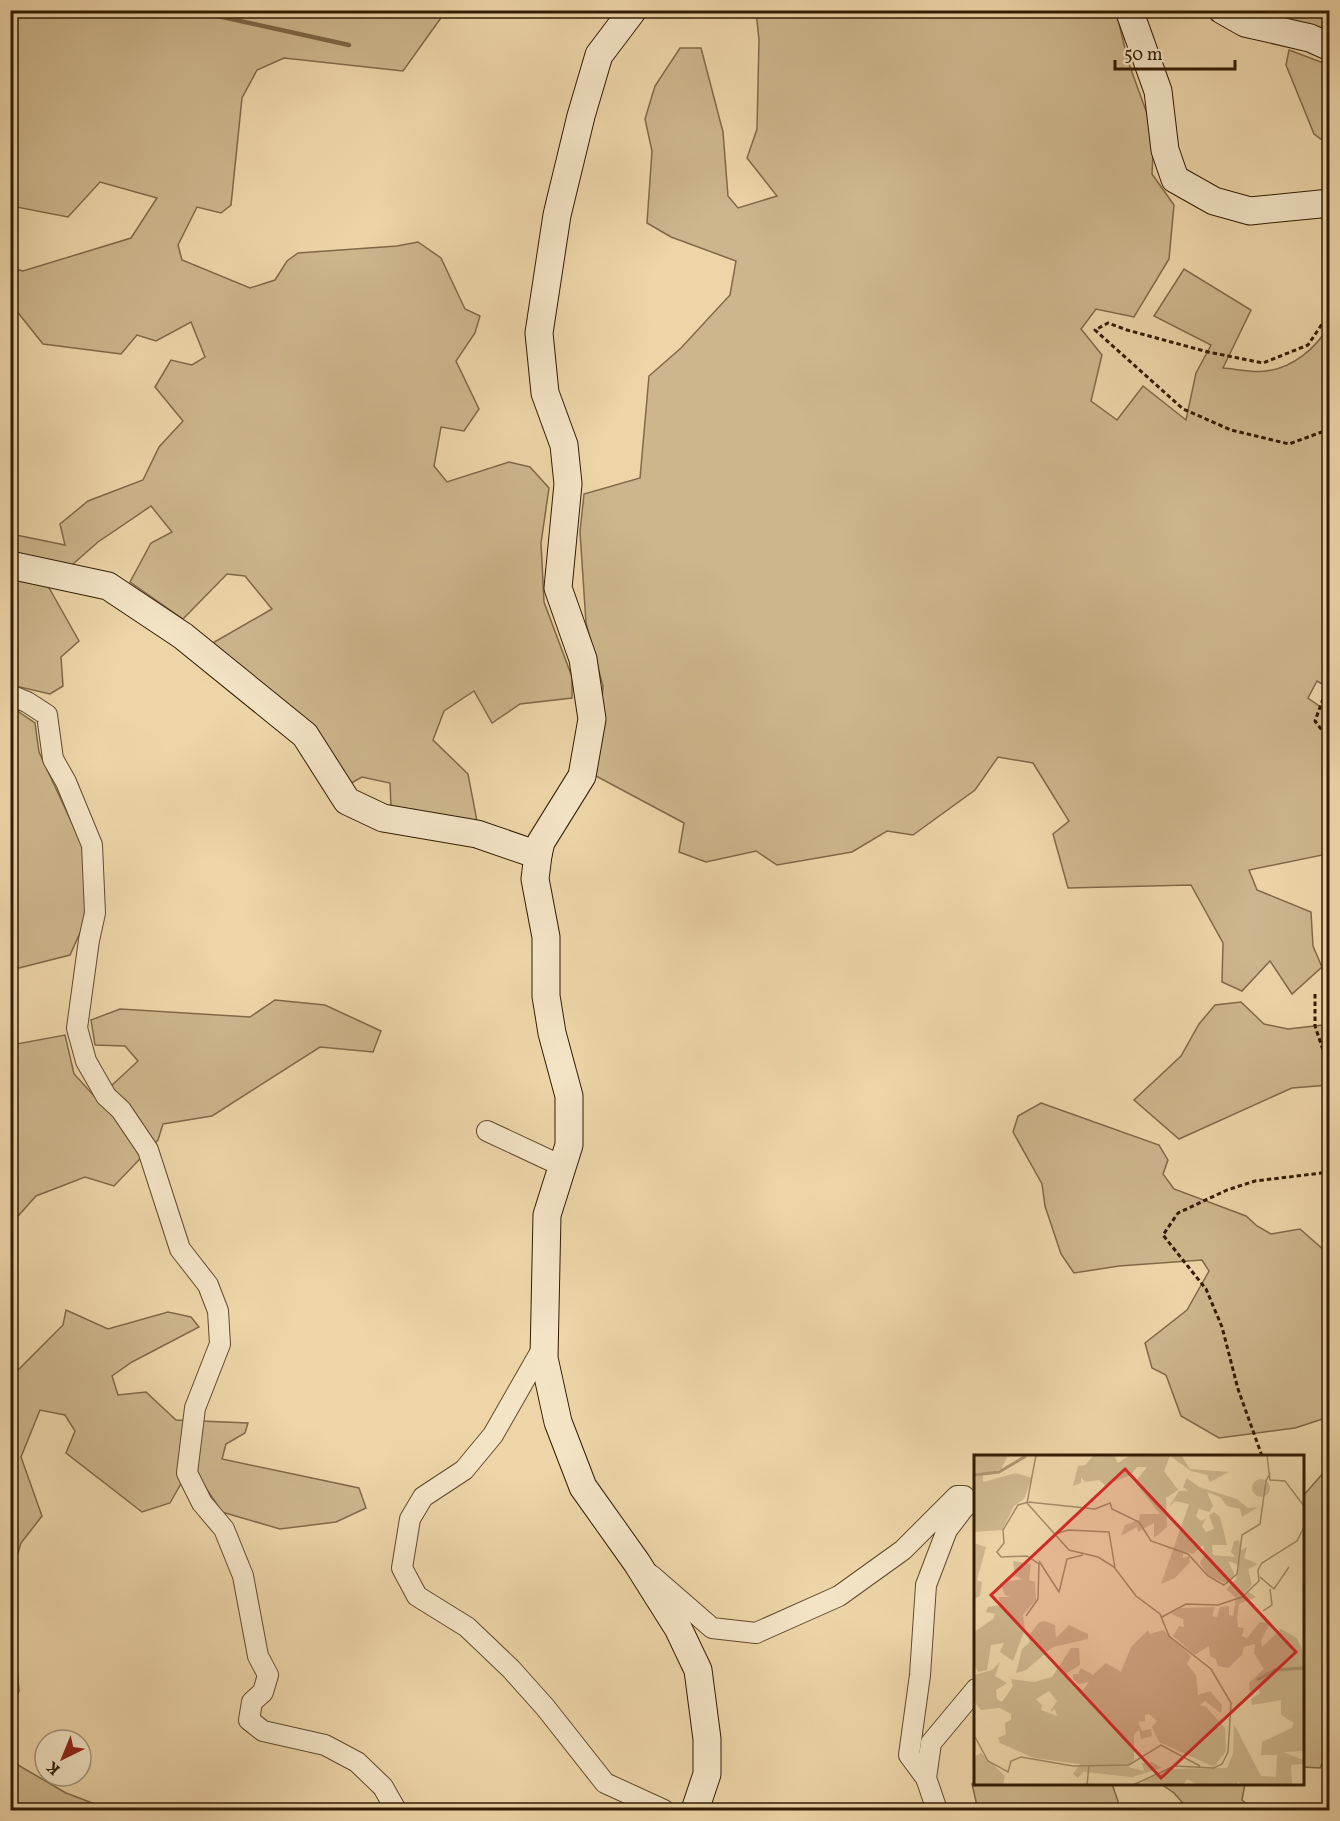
<svg xmlns="http://www.w3.org/2000/svg" width="1340" height="1821" font-family="Vollkorn,serif">
	<style>
		.green { fill: #cdb68c; stroke: #806947; stroke-width: 1.5 }
		.lines { fill: none; stroke-linecap: round; stroke-linejoin: round }
		.stream { stroke: #7c6544; stroke-width: 4.5 }
		.street-casing { stroke: #614a2c; stroke-width: 22 }
		.secondary-casing { stroke: #321c02; stroke-width: 29 }
		.path { stroke: #321c02; stroke-width: 3; stroke-dasharray: 4.5 3; stroke-linecap: butt }
		.street { stroke: #f3e4c6; stroke-width: 20 }
		.secondary { stroke: #f3e4c6; stroke-width: 27 }
		.inset-river { fill: none; stroke: #ad9670; stroke-width: 3 }
		.inset-road { fill: none; stroke: #a28b66; stroke-width: 1.5 }
		.view { fill: #d62828; fill-opacity: 0.15; stroke: #d62828; stroke-width: 3 }
		.inset-edge { fill: none; stroke: #321c02; stroke-width: 3 }
	</style>
	<rect width="100%" height="100%" fill="#edd5a8"/>
	<filter id="stains"><feTurbulence type="fractalNoise" baseFrequency=".00333" numOctaves="4"/><feColorMatrix values="0 0 0 0 .2 0 0 0 0 .09 0 0 0 0 .02 0 0 0 .5 -.17"/></filter>
	<radialGradient id="worn" r=".72"><stop offset=".6" stop-color="#630" stop-opacity="0"/><stop offset="1" stop-color="#630" stop-opacity=".3"/></radialGradient>
	<g class="green">
		<polygon points="429,10 443,15 403,71 284,58 257,70 242,98 231,205 221,213 197,207 178,245 182,260 250,288 275,280 287,261 298,253 397,246 418,242 441,258 465,309 480,316 475,333 456,361 479,409 464,431 441,427 434,466 447,482 509,462 530,467 549,488 541,543 544,602 572,677 572,698 520,704 492,723 474,691 444,711 433,740 468,774 477,821 391,807 390,783 362,777 348,785 211,644 272,609 245,576 227,574 183,619 130,582 151,543 172,532 151,506 98,542 48,586 79,641 61,657 63,686 50,694 11,685 11,534 65,545 60,524 88,501 143,480 159,447 183,421 155,387 171,360 192,365 205,357 191,322 156,341 137,335 121,354 43,344 11,304 11,268 23,271 131,238 157,198 100,182 68,217 11,206 11,11"/>
		<path d="M 756,11 L 1116,11 L 1128,61 L 1154,133 L 1152,174 L 1174,205 L 1169,259 L 1134,317 L 1096,309 L 1081,329 L 1102,355 L 1091,401 L 1117,420 L 1143,386 L 1186,420 L 1196,373 L 1211,345 L 1154,316 L 1184,269 L 1251,310 L 1223,368 C 1237,369 1253,373 1266,371 C 1293,368 1316,348 1329,326 L 1329,688 L 1317,681 L 1308,698 L 1329,713 L 1329,927 C 1319,907 1323,887 1329,867 L 1322,855 L 1249,870 L 1257,890 L 1311,912 L 1313,946 L 1322,967 L 1292,994 L 1270,961 L 1242,991 L 1222,982 L 1223,943 L 1191,885 L 1068,888 L 1053,834 L 1069,821 L 1033,763 L 998,757 L 975,790 L 913,835 L 887,831 L 852,852 L 777,865 L 756,851 L 706,862 L 679,852 L 684,823 L 596,776 L 603,686 L 586,623 L 580,532 L 584,494 L 640,478 L 649,376 L 681,348 L 730,295 L 736,261 L 671,237 L 647,223 L 652,151 L 645,119 L 655,86 L 680,48 L 701,48 L 723,132 L 728,196 L 738,208 L 777,196 L 747,158 L 757,129 L 759,40 Z"/>
		<polygon points="1249,11 1329,11 1329,33"/>
		<polygon points="1289,50 1329,65 1329,145 1314,134 1286,65"/>
		<polygon points="10,706 35,723 39,752 83,847 87,893 83,926 70,955 11,970"/>
		<polygon points="1329,991 1329,1085 1292,1088 1179,1139 1134,1100 1181,1056 1199,1024 1215,1005 1241,1002 1264,1024 1288,1029 1323,1025 1326,995"/>
		<polygon points="275,1000 325,1005 381,1031 373,1052 320,1047 212,1116 163,1124 158,1140 114,1186 85,1177 36,1196 11,1224 11,1045 65,1035 74,1074 97,1099 138,1061 125,1046 95,1045 91,1020 120,1009 250,1017"/>
		<polygon points="1041,1103 1159,1145 1168,1160 1163,1174 1174,1189 1246,1216 1257,1226 1271,1234 1300,1229 1325,1251 1329,1252 1329,1417 1295,1428 1219,1438 1181,1416 1166,1375 1152,1368 1145,1343 1187,1310 1209,1271 1202,1260 1119,1266 1074,1273 1061,1254 1045,1206 1042,1184 1013,1132 1018,1116"/>
		<polygon points="66,1310 108,1329 168,1312 191,1317 199,1327 132,1362 112,1376 118,1395 146,1392 176,1420 248,1423 245,1433 226,1444 222,1459 359,1488 366,1508 336,1522 280,1529 222,1512 200,1479 182,1482 170,1503 142,1512 66,1453 75,1431 65,1415 40,1410 21,1457 42,1516 21,1543 11,1576 11,1371 19,1369 63,1325"/>
		<polygon points="1329,1469 1329,1747 1320,1768 1303,1767 1303,1496 1324,1472"/>
		<polygon points="10,1590 19,1691 11,1708 10,1708"/>
		<polygon points="11,1763 18,1765 66,1793 111,1810 11,1810"/>
		<polygon points="975,1781 976,1784 1112,1784 1118,1801 1115,1810 978,1810 972,1784"/>
		<polygon points="1161,1784 1245,1784 1242,1800 1254,1810 1189,1810 1174,1793"/>
	</g>
	<g class="lines">
		<polyline class="stream" points="200,10 204,13 349,45"/>
		<defs>
			<g id="street">
				<polyline points="10,695 27,702 47,715 53,759 66,782 92,845 95,913 89,940 77,1028 86,1061 106,1096 121,1110 148,1150 180,1249 208,1285 218,1311 220,1344 195,1408 187,1473 202,1503 224,1529 243,1576 258,1656 268,1675 263,1692 252,1702 249,1720 263,1731 325,1745 357,1762 383,1787 396,1810"/>
				<polyline points="487,1131 562,1166"/>
				<polyline points="545,1344 493,1435 464,1470 423,1497 410,1519 402,1568 417,1596 467,1627 511,1669 545,1707 605,1783 664,1810"/>
				<polyline points="651,1575 712,1628 756,1633 839,1596 903,1550 957,1496 964,1496 970,1502 963,1509 947,1530 926,1585 920,1675 909,1755 926,1778"/>
				<polyline points="937,1810 926,1778 931,1743 976,1689"/>
			</g>
			<g id="secondary">
				<polyline points="633,10 599,55 581,116 557,215 539,333 545,393 564,445 568,484 558,588 583,659 592,719 582,776 541,842 538,855 535,879 546,937 546,996 552,1033 569,1096 569,1145 547,1215 544,1358 558,1422 583,1487 637,1563 678,1628 698,1670 707,1739 707,1774 695,1810"/>
				<polyline points="1129,10 1158,91 1165,150 1175,179 1214,201 1250,211 1330,203"/>
				<polyline points="1222,10 1245,23 1310,38 1330,47"/>
				<polyline points="10,565 108,586 183,636 305,735 347,801 383,818 477,834 538,855"/>
			</g>
		</defs>
		<use href="#street" class="street-casing"/>
		<use href="#secondary" class="secondary-casing"/>
		<g class="path">
			<polyline points="1330,312 1308,345 1263,363 1208,352 1127,330 1108,323 1095,330 1183,409 1231,430 1289,444 1330,429"/>
			<polyline points="1330,703 1323,699 1315,721 1330,741"/>
			<polyline points="1315,994 1315,1026 1326,1059 1330,1062"/>
			<polyline points="1262,1456 1238,1389 1222,1327 1206,1289 1163,1235 1178,1213 1227,1190 1255,1181 1330,1172"/>
		</g>
		<use href="#street" class="street"/>
		<use href="#secondary" class="secondary"/>
	</g>
	<g transform="translate(974 1455)">
		<rect width="330" height="330" fill="#edd5a8"/>
		<path d="M 0,0 L 34,0 L 27,14 L 9,20 L 9,27 L 42,18 L 58,23 L 50,44 L 40,51 L 28,75 L 0,77 ZM 120,0 L 140,0 L 144,8 L 156,0 L 207,0 L 216,14 L 255,17 L 236,27 L 233,20 L 217,16 L 196,1 L 190,16 L 204,35 L 192,43 L 193,72 L 180,83 L 180,68 L 164,77 L 163,72 L 147,81 L 151,70 L 165,65 L 166,59 L 186,59 L 161,27 L 173,12 L 163,12 L 157,20 L 131,30 L 125,25 L 111,27 L 107,22 L 107,28 L 99,31 L 104,11 L 111,10 ZM 213,23 L 225,32 L 263,44 L 274,53 L 284,52 L 268,62 L 266,54 L 253,51 L 246,42 L 233,37 L 239,51 L 235,57 L 225,54 L 222,61 L 227,66 L 232,63 L 228,71 L 232,77 L 240,74 L 235,60 L 240,57 L 246,62 L 253,90 L 238,90 L 239,100 L 261,102 L 257,97 L 260,86 L 265,85 L 267,95 L 273,92 L 270,103 L 284,109 L 274,114 L 278,130 L 268,141 L 275,137 L 282,142 L 265,149 L 263,163 L 264,172 L 270,173 L 268,181 L 273,183 L 286,167 L 296,168 L 287,186 L 288,192 L 307,174 L 323,183 L 330,199 L 330,296 L 309,297 L 329,305 L 329,309 L 317,310 L 318,330 L 267,330 L 264,326 L 263,330 L 225,330 L 213,324 L 209,330 L 167,327 L 195,314 L 253,313 L 259,299 L 260,269 L 287,321 L 302,322 L 303,300 L 287,300 L 288,287 L 318,273 L 320,268 L 307,260 L 307,245 L 278,250 L 277,244 L 286,238 L 284,234 L 276,237 L 275,228 L 290,214 L 280,198 L 281,189 L 270,192 L 268,200 L 254,213 L 244,211 L 242,204 L 236,201 L 235,191 L 221,200 L 199,181 L 205,171 L 210,172 L 209,164 L 197,159 L 207,153 L 241,152 L 238,161 L 243,162 L 246,152 L 255,151 L 255,160 L 259,161 L 262,143 L 252,134 L 262,124 L 265,110 L 254,106 L 261,120 L 251,128 L 234,120 L 226,108 L 231,99 L 229,90 L 219,99 L 209,96 L 209,103 L 215,101 L 216,107 L 201,123 L 187,129 L 215,49 L 201,46 L 195,52 L 205,36 L 214,36 L 209,32 ZM278 33a9 9 0 1 1 18 0a9 9 0 1 1-18 0ZM 0,88 L 12,92 L 3,125 L 8,127 L 6,141 L 0,144 ZM 39,106 L 57,109 L 55,125 L 61,127 L 62,145 L 49,160 L 51,174 L 39,206 L 26,197 L 30,188 L 17,190 L 13,215 L 4,217 L 0,209 L 0,177 L 19,164 L 21,159 L 12,157 L 14,152 L 26,150 L 25,142 L 36,142 L 31,140 L 26,128 L 48,124 L 41,121 ZM 71,166 L 81,170 L 82,183 L 95,170 L 114,179 L 114,184 L 79,192 L 52,215 L 42,218 L 48,194 L 56,187 L 54,182 L 65,167 ZM 174,175 L 176,179 L 189,175 L 214,198 L 217,202 L 213,209 L 222,220 L 224,240 L 236,236 L 248,250 L 247,258 L 231,246 L 226,250 L 232,252 L 251,273 L 252,296 L 240,312 L 185,287 L 178,272 L 183,266 L 175,259 L 171,260 L 171,266 L 164,267 L 168,276 L 177,274 L 178,281 L 167,284 L 165,275 L 160,279 L 160,305 L 154,312 L 170,316 L 168,308 L 178,307 L 188,313 L 158,322 L 109,317 L 104,323 L 99,319 L 106,309 L 60,303 L 26,288 L 24,283 L 32,279 L 31,268 L 37,265 L 37,259 L 26,253 L 7,255 L 0,246 L 0,220 L 18,215 L 26,207 L 21,221 L 33,228 L 22,235 L 23,244 L 28,247 L 39,231 L 37,224 L 60,227 L 78,222 L 97,193 L 105,193 L 106,210 L 93,218 L 96,227 L 109,235 L 115,227 L 105,229 L 99,224 L 99,219 L 104,219 L 107,213 L 119,220 L 132,208 L 147,217 L 157,192 ZM 75,236 L 83,246 L 76,257 L 81,254 L 83,261 L 67,255 L 68,250 L 62,244 ZM 7,298 L 31,321 L 29,330 L 0,330 L 0,302 Z" fill="#cdb68c" fill-rule="evenodd"/>
		<path class="inset-river" d="M 0,20 L 25,17 L 52,1M 283,225 L 301,215 L 330,213"/>
		<path class="inset-road" d="M 62,0 L 53,48 L 95,95 L 124,102 L 140,112 L 162,141 L 186,159 L 195,181 L 237,214 L 257,248 L 254,297 L 248,309 L 240,313 L 200,311 L 159,330M 293,0 L 296,25 L 311,26 L 330,51M 82,79 L 94,75 L 135,77 L 141,113M 65,106 L 85,137 L 93,104 L 109,100M 286,122 L 300,134 L 315,112M 289,156 L 298,150 L 296,134M 52,161 L 64,144 L 65,109 L 53,101 L 27,102 L 23,97 L 30,88 L 29,75 L 44,50 L 54,47 L 121,54 L 136,48 L 138,54 L 165,67 L 177,86 L 214,99 L 234,121 L 250,130 L 263,119 L 268,80 L 286,69 L 292,26 L 296,18M 188,162 L 212,149 L 244,150 L 268,142 L 285,126 L 284,115 L 288,108 L 323,86 L 330,72M 0,280 L 14,306 L 34,317 L 37,306 L 47,302 L 99,311 L 155,310 L 187,290 L 226,311M 113,330 L 115,310"/>
		<path class="view" d="M 151,14 L 322,197 L 187,323 L 17,140 Z"/>
		<rect width="330" height="330" class="inset-edge"/>
	</g>
	<rect width="1340" height="1821" fill="none" stroke="#edd5a8" stroke-width="36"/>
	<rect x="12" y="12" width="1316" height="1797" fill="none" stroke="#321c02" stroke-width="3"/>
	<rect x="18" y="18" width="1304" height="1785" fill="none" stroke="#321c02" stroke-width="1.5"/>
	<g transform="translate(63 1758) rotate(223)"><circle r="28" fill="#f3e4c6" stroke="#a69478" stroke-width="1.5"/>
	<path d="M0-4.5L10 22L0 15L-10 22Z" fill="#8f2418"/>
	<text y="-9" font-size="16" font-weight="bold" text-anchor="middle" fill="#321c02">K</text>
	</g>
	<path d="M1115 60v9h120v-9" fill="none" stroke="#321c02" stroke-width="3"/>
	<text x="1124" y="60" font-size="18" fill="#321c02" stroke="#f3e4c6" stroke-width="4.5" paint-order="stroke">50 m</text>
	<rect width="100%" height="100%" filter="url(#stains)"/>
	<rect width="100%" height="100%" fill="url(#worn)"/>
</svg>
